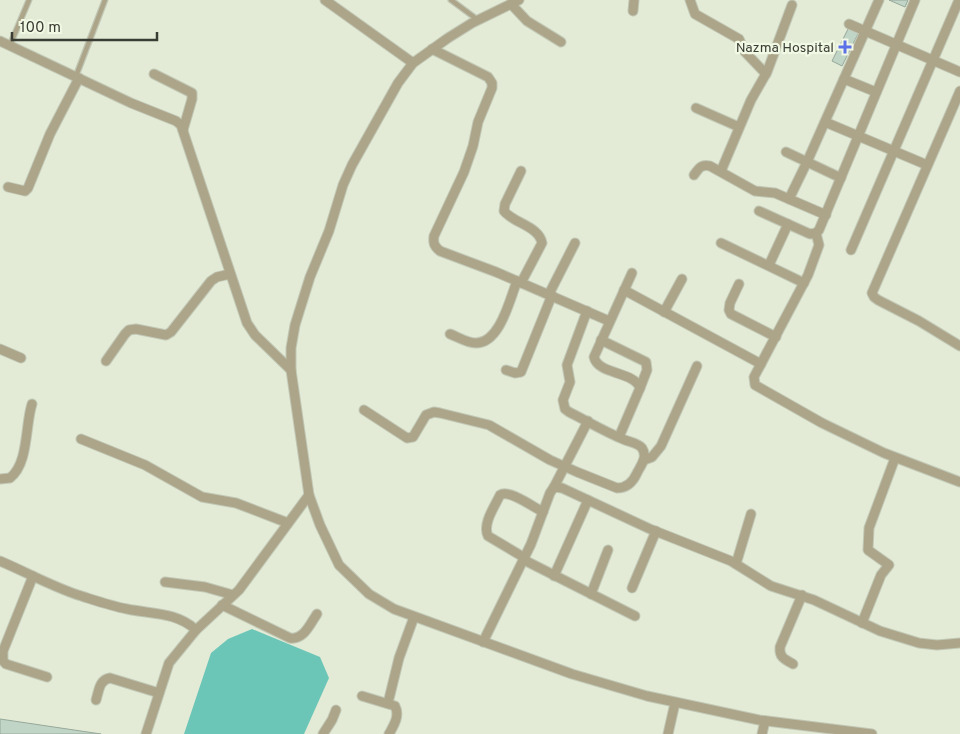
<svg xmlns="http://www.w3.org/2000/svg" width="960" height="734" font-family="Overpass,sans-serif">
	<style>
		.water { fill: #6cc6b8 }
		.building { fill: #c1d5c6; stroke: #96a89a }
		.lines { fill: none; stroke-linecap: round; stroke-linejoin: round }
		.service-casing { stroke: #c1c8b6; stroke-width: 7 }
		.minor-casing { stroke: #c1c8b6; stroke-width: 11 }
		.service { stroke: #ada589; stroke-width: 4.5 }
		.minor { stroke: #ada589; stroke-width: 9 }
		.poi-dot { fill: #5c70e7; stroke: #f1f8e3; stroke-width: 2 }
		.labels { text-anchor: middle; stroke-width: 4.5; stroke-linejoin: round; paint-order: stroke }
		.poi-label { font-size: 14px; fill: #3a3d34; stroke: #f1f8e3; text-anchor: end }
	</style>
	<rect width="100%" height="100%" fill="#e3ebd6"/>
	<polygon class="water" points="252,629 320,657 329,678 304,734 184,734 211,653 228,639"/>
	<g class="building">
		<polygon points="889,0 908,0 905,7"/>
		<polygon points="850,25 860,30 842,66 832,61"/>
		<polygon points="0,719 101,734 0,734"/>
	</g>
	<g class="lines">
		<defs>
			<g id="service">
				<polyline points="451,0 478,20"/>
				<polyline points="10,45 29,0"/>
				<polyline points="76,76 105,0"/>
			</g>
			<g id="minor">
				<polyline points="325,0 413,63"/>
				<polyline points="519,0 472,23 448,38 413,63 398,83 352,165 343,185 329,231 310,277 295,325 291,348 291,370 309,495 320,525 339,565 369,594 394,609 572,674 647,696 759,720 872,734"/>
				<polyline points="690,0 695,14 739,39 745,52 766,74"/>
				<polyline points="511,4 527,21 561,42"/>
				<polyline points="633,11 634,0"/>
				<polyline points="849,24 960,72"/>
				<polyline points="0,41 131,103 176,121 181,125 247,323 255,335 291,370"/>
				<path d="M 432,49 L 488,77 L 492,83 L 492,88 L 478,122 L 473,146 L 464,172 L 434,236 C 433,243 434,246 440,251 L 496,272 L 609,321"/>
				<polyline points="154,74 192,93 192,99 183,130"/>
				<polyline points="844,79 876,92"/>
				<polyline points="960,91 872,293 874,297 878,300 919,321 960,346"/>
				<polyline points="696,108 739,127"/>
				<polyline points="825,122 927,165"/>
				<polyline points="786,152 841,178"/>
				<polyline points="721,171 751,100 767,72 792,5"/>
				<path d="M 694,175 C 699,168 701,164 710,166 L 755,191 L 775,193 L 826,215"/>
				<polyline points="8,187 25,191 28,188 50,134 79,78"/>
				<polyline points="789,199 807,162 879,0"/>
				<polyline points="759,211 810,234 816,233 819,230 915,0"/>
				<polyline points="816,233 819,245 808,275 754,377 755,385 822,423 884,453 960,482"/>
				<polyline points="721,243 804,283"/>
				<polyline points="851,250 959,0"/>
				<polyline points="769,265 788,224"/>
				<path d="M 521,283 L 542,243 C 539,226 513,223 504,211 L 505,204 L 521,171"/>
				<polyline points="739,284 730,303 729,310 731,314 776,337"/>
				<polyline points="624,290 761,364"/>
				<polyline points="549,294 575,243"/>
				<polyline points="664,312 682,279"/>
				<path d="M 450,334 C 458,337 467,343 476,343 C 500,343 510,299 517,281"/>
				<polyline points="601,340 646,362 647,370 640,388"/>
				<polyline points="0,349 21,358"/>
				<polyline points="106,361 125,334 129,330 136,329 166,335 171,332 211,281 217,277 230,274"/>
				<polyline points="506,370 515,373 521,372 552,295"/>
				<path d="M 364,410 L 407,438 L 413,437 L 426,415 L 434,412 L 440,413 L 489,425 L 550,460 L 577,472 L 617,488 C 627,488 633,482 637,473 C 641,465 648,457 642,448 C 638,443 630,442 625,440 C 605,432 587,421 569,412 L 565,409 L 563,400 L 570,382 L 567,365 L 587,311"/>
				<path d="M 619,437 L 640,388 C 634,371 598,375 594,357 L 632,273"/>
				<polyline points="81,439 145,465 202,497 236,503 288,523"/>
				<polyline points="644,460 652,457 661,446 697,366"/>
				<path d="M 0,479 L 10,478 C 29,463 25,425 32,404"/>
				<polyline points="554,487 588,421"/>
				<path d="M 525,558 L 488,536 C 482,524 495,506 500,495 C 509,489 533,507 543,512"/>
				<polyline points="524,560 635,616"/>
				<path d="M 0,561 C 26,572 51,586 78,595 C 94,600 111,606 127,609 C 151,614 177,612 196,630"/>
				<polyline points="736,564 751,514"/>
				<polyline points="33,576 3,651 3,661 6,664 47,677"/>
				<polyline points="554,576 588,500"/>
				<polyline points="165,582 205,587 233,595"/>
				<polyline points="632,588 656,531"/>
				<polyline points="591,594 608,550"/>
				<path d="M 222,605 L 290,638 C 304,640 310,624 317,614"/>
				<polyline points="862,623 881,575 889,565 868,550 869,528 895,458"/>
				<polyline points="483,642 531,544 550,493 554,487 562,488 650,529 731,561 771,586 814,600 880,631 919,643 937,645 960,643"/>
				<path d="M 793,664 C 784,659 779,657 780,647 L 802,595"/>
				<path d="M 362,696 L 395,706 C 400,716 394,725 389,734"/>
				<path d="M 96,700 C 99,691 99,680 110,678 L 159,693"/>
				<polyline points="388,703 399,658 414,617"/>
				<polyline points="146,734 169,663 196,630 239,590 309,495"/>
				<polyline points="323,734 332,720 336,710"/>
				<polyline points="668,734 675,703"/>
				<polyline points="762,734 765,721"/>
			</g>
		</defs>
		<use href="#service" class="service-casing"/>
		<use href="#minor" class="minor-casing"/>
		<use href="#service" class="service"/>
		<use href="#minor" class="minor"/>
	</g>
	<path class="poi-dot" d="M842.5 39.5h5v5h5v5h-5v5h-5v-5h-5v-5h5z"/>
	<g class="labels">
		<g class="poi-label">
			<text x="834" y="52">Nazma Hospital</text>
		</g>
	</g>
	<path d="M12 32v8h145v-8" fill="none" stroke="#3a3d34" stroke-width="2.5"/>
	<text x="20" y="32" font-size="15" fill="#3a3d34" stroke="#f1f8e3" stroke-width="4" paint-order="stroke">100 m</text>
</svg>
